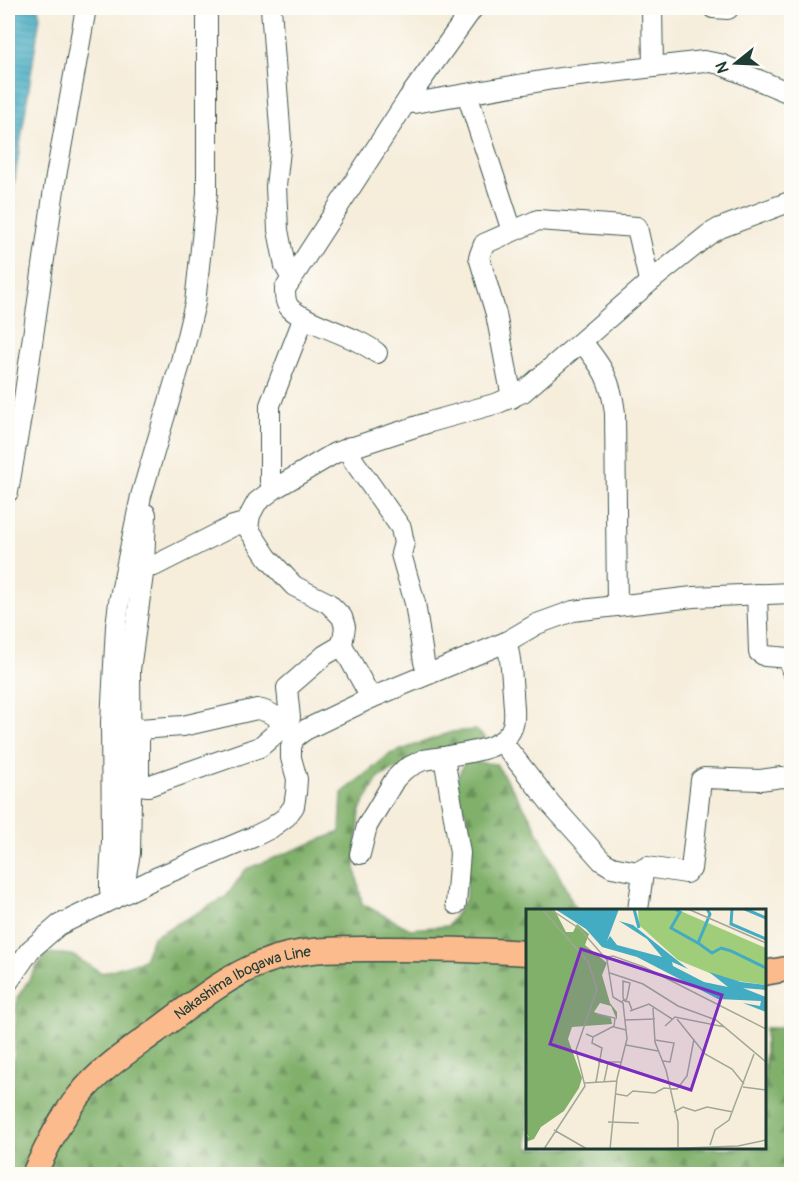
<svg xmlns="http://www.w3.org/2000/svg" width="799" height="1182" font-family="Pangolin,sans-serif">
	<style>
		.forest { fill: url(#forest-firs); stroke: #50764f; stroke-width: 1.5 }
		.water { fill: url(#water-rules); stroke: #31747b; stroke-width: 1.5 }
		.lines { fill: none; stroke-linecap: round; stroke-linejoin: round }
		.minor-casing { stroke: #3f574d; stroke-width: 22 }
		.major-casing { stroke: #3f574d; stroke-width: 27 }
		.minor { stroke: #fff; stroke-width: 20 }
		.major { stroke: #fbbb8d; stroke-width: 24 }
		.labels { text-anchor: middle; stroke-width: 4.5; stroke-linejoin: round; paint-order: stroke }
		.street-label { font-size: 15px; fill: #1f3d34; stroke: #fdfcf7 }
		.inset-river { fill: none; stroke: #43abc2; stroke-width: 3 }
		.inset-road { fill: none; stroke: #a0a798; stroke-width: 1.5 }
		.view { fill: #7b2cbf; fill-opacity: 0.15; stroke: #7b2cbf; stroke-width: 3 }
		.inset-edge { fill: none; stroke: #1f3d34; stroke-width: 3 }
	</style>
	<defs>
		<pattern id="forest-firs" width="22" height="20" patternUnits="userSpaceOnUse" patternTransform="scale(1.5)"><rect width="22" height="20" fill="#80b06a"/><path d="M5 1l3.5 6h-7zM16 11l3.5 6h-7z" fill="#689058"/></pattern>
		<pattern id="water-rules" width="6" height="5" patternUnits="userSpaceOnUse" patternTransform="scale(1.5)"><rect width="6" height="5" fill="#43abc2"/><path d="M0 2.5h6" fill="none" stroke="#378c9e"/></pattern>
	</defs>
	<rect width="100%" height="100%" fill="#fdfcf7"/>
	<filter id="ink" filterUnits="userSpaceOnUse"><feTurbulence type="fractalNoise" baseFrequency=".0167" numOctaves="2"/><feDisplacementMap in="SourceGraphic" scale="12" xChannelSelector="R" yChannelSelector="G"/><feConvolveMatrix kernelMatrix="1 2 1 2 8 2 1 2 1" color-interpolation-filters="sRGB"/></filter>
	<filter id="wash" filterUnits="userSpaceOnUse"><feTurbulence type="fractalNoise" baseFrequency=".008" numOctaves="4" result="noise"/><feDisplacementMap in="SourceGraphic" scale="24" xChannelSelector="R" yChannelSelector="G"/><feGaussianBlur stdDeviation="1.35" result="paint"/><feColorMatrix in="noise" values="0 0 0 0 0 0 0 0 0 0 0 0 0 0 0 0 0 1.4 0 .05"/><feComposite in="paint" operator="in"/></filter>
	<g filter="url(#wash)">
		<rect width="100%" height="100%" fill="#f6eddb"/>
		<polygon class="forest" points="475,730 486,738 431,752 379,777 360,810 355,867 362,904 410,929 448,926 466,899 468,819 454,785 465,761 496,764 531,818 576,910 528,910 528,1148 764,1148 765,1028 782,1028 791,996 791,1174 8,1174 8,1086 13,1078 17,998 46,953 72,955 102,973 144,960 153,937 226,897 246,869 340,832 342,793 390,754 452,732"/>
		<polygon class="water" points="8,8 38,8 40,17 8,222"/>
	</g>
	<g filter="url(#ink)">
		<g class="lines">
			<defs>
				<g id="minor">
					<polyline points="271,8 281,141 276,186 278,230 285,266 291,277"/>
					<polyline points="652,8 653,67"/>
					<polyline points="713,8 728,9"/>
					<polyline points="467,94 512,231"/>
					<polyline points="408,99 414,103 553,79 704,61 720,64 792,94"/>
					<path d="M 582,342 C 603,368 611,380 615,413 L 617,604"/>
					<path d="M 377,353 C 356,335 302,323 289,307 C 285,302 285,296 285,289 L 408,99 L 473,8"/>
					<polyline points="512,398 496,314 479,257 484,244 538,220 637,227 648,276 652,280"/>
					<polyline points="350,447 353,460 401,528 404,543 401,554 415,603 424,662 428,674"/>
					<polyline points="274,489 270,481 270,405 304,317"/>
					<polyline points="8,492 24,399 55,182 86,8"/>
					<polyline points="144,567 154,566 233,526 247,522"/>
					<polyline points="757,594 759,652 765,656 789,658 792,671"/>
					<polyline points="371,698 342,645 345,627 342,617 328,603 294,586 267,557 248,528 250,515 257,502 274,489 335,453 430,422 498,403 523,392 652,280 708,235 720,228 792,201"/>
					<path d="M 294,738 C 283,724 276,712 257,709 L 183,726 L 139,729 L 139,785 L 148,786 L 260,747 L 284,726 L 290,718 L 287,688 L 325,655 L 342,645"/>
					<polyline points="502,742 551,804 602,861 612,867 643,873 638,910"/>
					<polyline points="360,854 367,826 395,779 405,769 423,760 444,757"/>
					<polyline points="643,873 643,869 647,867 686,873 691,869 701,780 704,778 760,780 782,777 792,778"/>
					<polyline points="125,893 124,886 130,853 131,795 130,670 144,567 146,514"/>
					<polyline points="113,899 110,890 110,879 112,841 111,722 116,626 119,602 141,496 181,361 195,303 207,193 207,8"/>
					<path d="M 456,904 L 460,853 L 444,757 C 466,752 506,751 513,725 C 516,715 513,703 513,692 C 511,675 512,658 506,642"/>
					<polyline points="8,982 30,950 59,925 158,877 253,837 271,828 286,817 294,806 296,793 297,779 291,758 291,747 294,738 305,730 371,698 506,642 537,624 573,611 693,597 792,593"/>
				</g>
				<g id="major">
					<polyline points="764,973 792,968"/>
					<path id="s1" d="M 34,1174 C 47,1147 60,1119 79,1096 C 99,1070 129,1051 155,1032 C 188,1008 223,978 262,963 C 301,947 346,949 387,949 C 434,949 481,950 528,953"/>
				</g>
			</defs>
			<use href="#minor" class="minor-casing"/>
			<use href="#major" class="major-casing"/>
			<use href="#minor" class="minor"/>
			<use href="#major" class="major"/>
		</g>
	</g>
	<g class="labels">
		<g class="street-label">
			<text dy="5" stroke="none"><textPath href="#s1" startOffset="292">Nakashima Ibogawa Line</textPath></text>
		</g>
	</g>
	<g transform="translate(526 909)">
		<rect width="240" height="240" fill="#f6eddb"/>
		<path d="M 112,0 L 150,0 L 240,39 L 240,76 L 198,70 L 152,51 L 113,16 Z" fill="#a0cd7a"/>
		<path d="M 0,0 L 28,0 L 40,23 L 47,23 L 51,15 L 63,25 L 59,36 L 81,54 L 76,66 L 84,94 L 91,103 L 91,111 L 85,97 L 74,94 L 68,103 L 85,109 L 86,115 L 46,118 L 42,130 L 56,169 L 53,179 L 38,202 L 15,218 L 8,230 L 0,233 L 0,227 L 3,228 L 0,223 Z" fill="#80b06a"/>
		<path d="M 29,0 L 93,0 L 81,32 L 84,27 L 91,36 L 136,48 L 121,30 L 93,12 L 107,16 L 162,60 L 146,53 L 147,57 L 178,73 L 202,78 L 183,63 L 215,73 L 240,76 L 240,81 L 217,79 L 240,88 L 240,103 L 217,94 L 234,97 L 235,92 L 192,90 L 111,48 L 76,38 L 60,20 Z" fill="#43abc2"/>
		<path class="inset-river" d="M 108,0 L 113,19M 149,0 L 154,3 L 145,19 L 172,34 L 184,5 L 181,0M 206,0 L 205,15 L 240,30M 219,0 L 240,9M 172,34 L 186,44 L 195,39 L 205,42 L 240,59"/>
		<path class="inset-road" d="M 16,0 L 62,53 L 71,80 L 50,141 L 59,177 L 18,240M 24,0 L 54,20 L 81,51 L 87,88 L 97,94 L 101,130 L 91,170 L 84,240M 162,0 L 240,34M 82,52 L 81,48 L 87,47 L 118,58 L 240,120M 84,64 L 117,75 L 152,97 L 190,111 L 240,153M 96,92 L 98,91 L 100,91 L 101,89 L 104,74 L 97,72 L 97,88 L 98,91 L 99,92 L 103,93 L 106,101M 127,99 L 129,133 L 140,161 L 152,213 L 152,238M 104,102 L 123,95 L 146,110M 71,105 L 89,109 L 88,118 L 100,121M 151,110 L 179,145 L 206,160 L 218,175M 99,111 L 129,110M 139,117 L 149,108 L 199,118M 60,125 L 67,128 L 88,117M 67,128 L 66,134 L 76,139 L 70,173M 129,131 L 148,134 L 144,153 L 137,152M 100,136 L 132,142M 72,153 L 96,153M 78,173 L 82,154M 59,174 L 91,172M 217,178 L 240,181M 90,185 L 101,187 L 107,182 L 129,184 L 138,179 L 151,180 L 161,167 L 168,130M 148,203 L 157,198 L 169,202 L 181,198 L 207,203M 82,213 L 113,214M 28,221 L 61,240M 184,236 L 189,221 L 203,211 L 228,145M 134,240 L 212,237 L 240,231"/>
		<path class="view" d="M 55,40 L 196,86 L 165,181 L 24,135 Z"/>
		<rect width="240" height="240" class="inset-edge"/>
	</g>
	<rect width="799" height="1182" fill="none" stroke="#fdfcf7" stroke-width="30"/>
	<g transform="translate(736 63) rotate(252)" stroke="#fdfcf7" stroke-width="4.5" paint-order="stroke">
	<path d="M0-4.5L10 22L0 15L-10 22Z" fill="#1f3d34"/>
	<text y="-9" font-size="16" font-weight="bold" text-anchor="middle" fill="#1f3d34">N</text>
	</g>
</svg>
